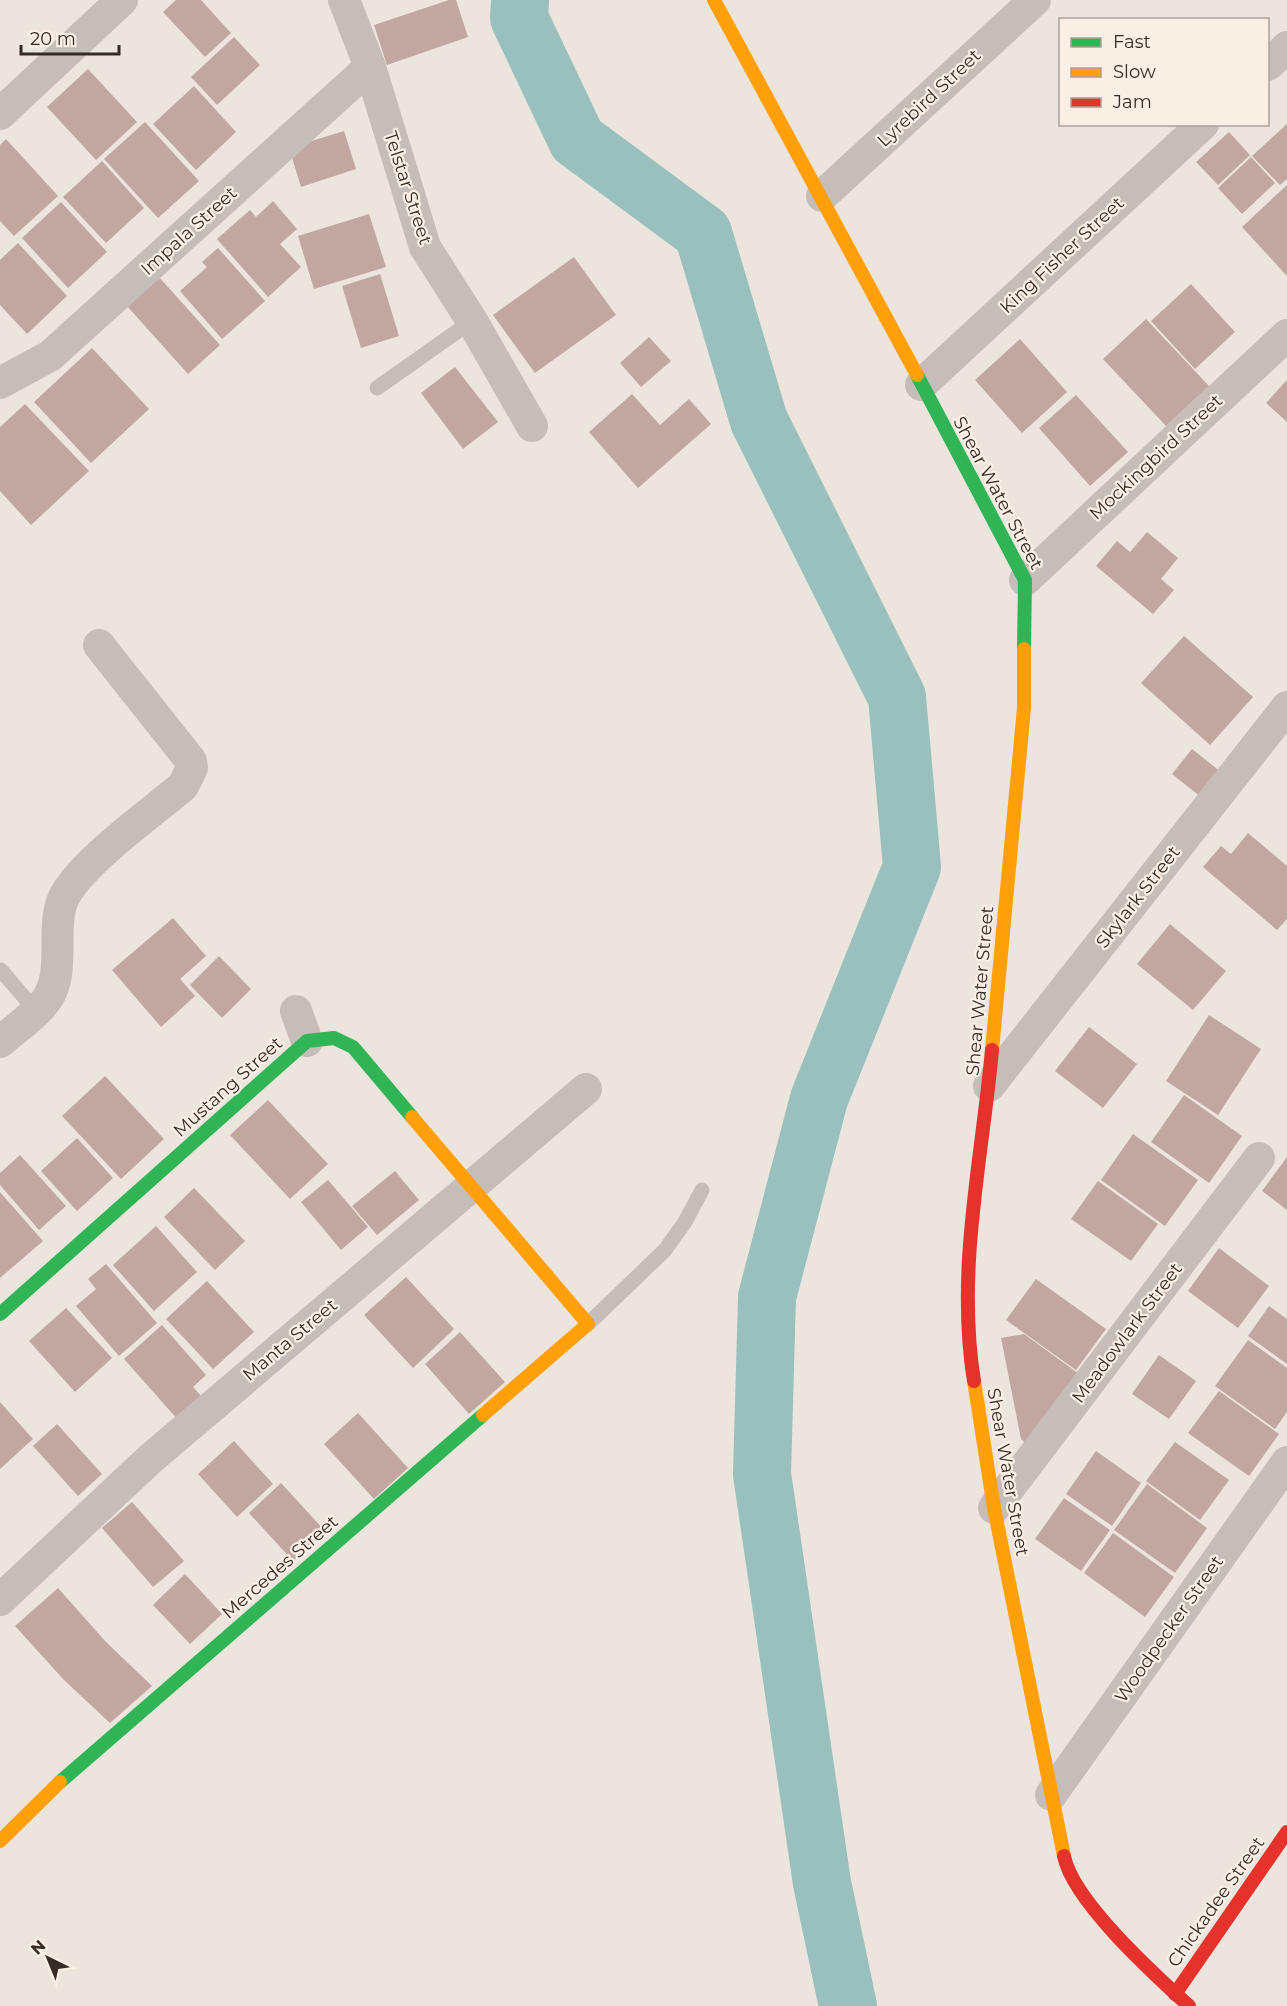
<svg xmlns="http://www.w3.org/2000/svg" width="1287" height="2006" font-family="Montserrat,sans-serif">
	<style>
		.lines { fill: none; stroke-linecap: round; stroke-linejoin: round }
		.river { stroke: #99c0bd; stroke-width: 58 }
		.building { fill: #c1a79f }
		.lane { stroke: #c5bdb8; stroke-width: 15 }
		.street { stroke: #c5bdb8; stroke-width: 32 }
		.fast { stroke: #30b455; stroke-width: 14 }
		.slow { stroke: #ff9f0a; stroke-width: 14 }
		.jam { stroke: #e5322d; stroke-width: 14 }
		.labels { text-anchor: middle; stroke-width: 4.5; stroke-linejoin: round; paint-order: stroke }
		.street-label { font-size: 18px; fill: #362a26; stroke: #faefe5 }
	</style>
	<rect width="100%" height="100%" fill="#ece5de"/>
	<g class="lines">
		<polyline class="river" points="520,0 519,18 577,140 703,233 759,421 897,697 912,867 819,1099 767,1297 762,1474 822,1883 848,2006"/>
	</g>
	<g class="building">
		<polygon points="176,0 201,0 231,33 205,57 163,12"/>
		<polygon points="449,0 456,0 468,37 387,65 374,25"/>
		<polygon points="234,37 260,65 217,105 191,77"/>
		<polygon points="88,69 137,122 96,160 47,107"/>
		<polygon points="194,86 236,132 196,170 153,124"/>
		<polygon points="145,122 199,181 158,218 104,159"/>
		<polygon points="1287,124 1287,179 1280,185 1252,156"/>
		<polygon points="344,131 356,169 301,187 289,148"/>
		<polygon points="1229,132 1250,155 1218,185 1196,162"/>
		<polygon points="6,139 58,196 14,236 0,221 0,145"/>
		<polygon points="1251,157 1275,183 1242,214 1218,188"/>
		<polygon points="102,161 144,208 106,243 63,197"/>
		<polygon points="1287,185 1287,276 1242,227"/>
		<polygon points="273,201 297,229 280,244 301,267 268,297 217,239 250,210 256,217"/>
		<polygon points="61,202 107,252 68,288 22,238"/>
		<polygon points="369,214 386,267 314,289 298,236"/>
		<polygon points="18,243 67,296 27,334 0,305 0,260"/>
		<polygon points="218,248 265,301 222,339 180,291 207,267 202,262"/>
		<polygon points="574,257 616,315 535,373 493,315"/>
		<polygon points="380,274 399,336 361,348 342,286"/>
		<polygon points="159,277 220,345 188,374 127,306"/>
		<polygon points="1191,284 1235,332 1195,369 1151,321"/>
		<polygon points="1146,319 1209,386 1166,426 1103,359"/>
		<polygon points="649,337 671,361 641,387 620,363"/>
		<polygon points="1020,339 1067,392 1022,433 975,380"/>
		<polygon points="92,348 149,409 91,463 34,402"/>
		<polygon points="455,367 498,422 463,449 421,393"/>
		<polygon points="1287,380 1287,422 1266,403"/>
		<polygon points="632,394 660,425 689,399 711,424 638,488 589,432"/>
		<polygon points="1076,395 1128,452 1090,486 1039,428"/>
		<polygon points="25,404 89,471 31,525 0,491 0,427"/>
		<polygon points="1147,532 1178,558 1161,579 1174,590 1153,614 1096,566 1117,541 1130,552"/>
		<polygon points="1184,636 1253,697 1210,745 1141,683"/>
		<polygon points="1192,749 1221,772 1201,797 1172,774"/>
		<polygon points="1248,833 1287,866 1287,919 1277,930 1203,867 1221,846 1231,854"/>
		<polygon points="173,918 206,956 180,979 195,996 161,1027 112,970"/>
		<polygon points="1170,924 1226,971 1193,1010 1137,964"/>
		<polygon points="219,956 251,989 222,1018 190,985"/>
		<polygon points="1209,1015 1261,1049 1218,1115 1166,1081"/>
		<polygon points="1089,1027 1137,1064 1103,1108 1055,1071"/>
		<polygon points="105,1076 164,1139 121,1179 62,1116"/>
		<polygon points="1184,1095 1242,1136 1209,1183 1151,1142"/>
		<polygon points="268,1100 328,1164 290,1199 230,1135"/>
		<polygon points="1133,1134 1198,1180 1165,1226 1101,1180"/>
		<polygon points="77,1138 113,1178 77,1211 41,1171"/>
		<polygon points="20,1155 66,1206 39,1230 0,1185 0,1173"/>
		<polygon points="1287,1157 1287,1210 1262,1191"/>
		<polygon points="395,1171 419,1200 377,1235 352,1206"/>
		<polygon points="328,1180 368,1227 341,1250 301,1202"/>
		<polygon points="1098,1181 1158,1224 1131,1261 1071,1219"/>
		<polygon points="194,1188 245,1241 215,1270 164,1217"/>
		<polygon points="0,1192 43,1241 0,1278"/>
		<polygon points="156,1226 197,1272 154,1311 113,1265"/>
		<polygon points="1219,1248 1269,1286 1238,1328 1188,1291"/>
		<polygon points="106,1264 157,1323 119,1356 76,1306 96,1289 88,1279"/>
		<polygon points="406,1277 454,1329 413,1368 364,1315"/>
		<polygon points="1036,1279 1106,1329 1076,1370 1006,1320"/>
		<polygon points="207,1281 254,1332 213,1369 166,1319"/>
		<polygon points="1269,1306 1287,1319 1287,1364 1248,1336"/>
		<polygon points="66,1308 112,1358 75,1392 29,1341"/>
		<polygon points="162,1325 206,1375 193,1387 204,1399 179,1421 124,1359"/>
		<polygon points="460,1332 505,1382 469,1414 425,1364"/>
		<polygon points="1024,1334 1082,1376 1031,1447 1021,1439 1001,1338"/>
		<polygon points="1248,1340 1287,1368 1287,1412 1275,1429 1215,1386"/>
		<polygon points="1159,1355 1196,1381 1169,1419 1132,1394"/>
		<polygon points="1219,1391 1279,1434 1249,1476 1188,1433"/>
		<polygon points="0,1402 33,1439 0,1469"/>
		<polygon points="358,1413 408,1468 374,1499 324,1444"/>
		<polygon points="57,1424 102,1474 78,1496 33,1446"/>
		<polygon points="234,1441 273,1484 237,1517 198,1474"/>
		<polygon points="1175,1442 1229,1480 1200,1520 1146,1481"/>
		<polygon points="1096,1451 1141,1483 1112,1526 1066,1494"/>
		<polygon points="281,1483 325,1531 293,1561 249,1513"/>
		<polygon points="1147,1484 1207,1528 1175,1573 1114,1530"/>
		<polygon points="1064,1498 1110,1530 1081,1571 1035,1539"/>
		<polygon points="132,1502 184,1561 153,1587 102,1528"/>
		<polygon points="1113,1533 1174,1577 1145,1617 1084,1573"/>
		<polygon points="185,1574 222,1614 190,1644 153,1605"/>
		<polygon points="58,1588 106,1642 152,1686 110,1723 64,1680 15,1626"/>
	</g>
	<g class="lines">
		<g class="lane">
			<polyline points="377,388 472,321"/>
			<polyline points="1,970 36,1011"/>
			<polyline points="588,1324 665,1250 685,1222 702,1190"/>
		</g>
		<g class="street">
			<polyline points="344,0 370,67 425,247 472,321 532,426"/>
			<polyline points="1268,65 1287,47"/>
			<polyline points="0,114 122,0"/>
			<polyline points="822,196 1035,0"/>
			<polyline points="0,383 50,356 370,67"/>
			<polyline points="921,385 1203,124"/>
			<polyline points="1025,580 1287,335"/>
			<polyline points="296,1011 307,1041"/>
			<path d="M 0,1042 C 15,1029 36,1015 47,999 C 67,970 49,925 65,895 C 86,859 149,815 183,786 L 192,768 L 191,761 L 99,645"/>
			<polyline points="989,1086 1287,707"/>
			<polyline points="994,1508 1259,1158"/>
			<polyline points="0,1600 149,1460 586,1089"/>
			<polyline points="1051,1795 1287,1462"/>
		</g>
		<g class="fast">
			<polyline points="917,375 1025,580 1024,649"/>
			<polyline points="0,1314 307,1041 334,1038 353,1047 412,1117"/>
			<polyline points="60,1782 483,1415"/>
		</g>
		<g class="slow">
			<polyline points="714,0 917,375"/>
			<polyline points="992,1050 1024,708 1024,649"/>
			<polyline points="412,1117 588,1324 483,1415"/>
			<polyline points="974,1381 994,1508 1064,1856"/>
			<polyline points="0,1841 60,1782"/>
		</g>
		<g class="jam">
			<path d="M 974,1381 C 956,1270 982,1160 992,1050"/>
			<path d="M 1064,1856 C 1073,1901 1154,1974 1189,2006"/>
			<polyline points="1175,1994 1287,1832"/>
		</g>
	</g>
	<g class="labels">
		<g class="street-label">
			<text transform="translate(929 98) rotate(-43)" y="6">Lyrebird Street</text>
			<text transform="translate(408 188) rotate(72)" y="6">Telstar Street</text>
			<text transform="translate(189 231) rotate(-42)" y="6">Impala Street</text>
			<text transform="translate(1062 255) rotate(-43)" y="6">King Fisher Street</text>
			<text transform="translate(1156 457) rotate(-43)" y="6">Mockingbird Street</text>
			<text transform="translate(998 493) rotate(62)" y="6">Shear Water Street</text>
			<text transform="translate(1138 897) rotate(-52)" y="6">Skylark Street</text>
			<text transform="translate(980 991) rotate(-85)" y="6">Shear Water Street</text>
			<text transform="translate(228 1087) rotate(-42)" y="6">Mustang Street</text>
			<text transform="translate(1127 1333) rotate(-53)" y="6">Meadowlark Street</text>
			<text transform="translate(290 1340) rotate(-40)" y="6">Manta Street</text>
			<text transform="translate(1008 1472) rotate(80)" y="6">Shear Water Street</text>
			<text transform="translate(280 1567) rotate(-41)" y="6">Mercedes Street</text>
			<text transform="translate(1169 1629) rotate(-55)" y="6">Woodpecker Street</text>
			<text transform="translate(1216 1902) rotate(-55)" y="6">Chickadee Street</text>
		</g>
	</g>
	<rect x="1059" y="18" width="210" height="108" fill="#faefe5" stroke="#aca099" stroke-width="1.5"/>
	<rect x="1071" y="38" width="30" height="9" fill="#30b455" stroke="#aca099" stroke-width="1.5"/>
	<text x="1113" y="48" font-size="18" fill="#362a26">Fast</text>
	<rect x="1071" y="68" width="30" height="9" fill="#ff9f0a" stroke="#aca099" stroke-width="1.5"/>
	<text x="1113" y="78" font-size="18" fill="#362a26">Slow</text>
	<rect x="1071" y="98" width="30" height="9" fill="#e5322d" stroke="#aca099" stroke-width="1.5"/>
	<text x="1113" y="108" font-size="18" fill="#362a26">Jam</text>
	<g transform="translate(48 1958) rotate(317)" stroke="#faefe5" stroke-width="4.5" paint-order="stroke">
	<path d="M0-4.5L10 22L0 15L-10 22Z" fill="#362a26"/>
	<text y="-9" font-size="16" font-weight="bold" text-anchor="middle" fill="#362a26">N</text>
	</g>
	<path d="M21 45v9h98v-9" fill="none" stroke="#362a26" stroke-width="3"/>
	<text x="30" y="45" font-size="18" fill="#362a26" stroke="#faefe5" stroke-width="4.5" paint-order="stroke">20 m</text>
</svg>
